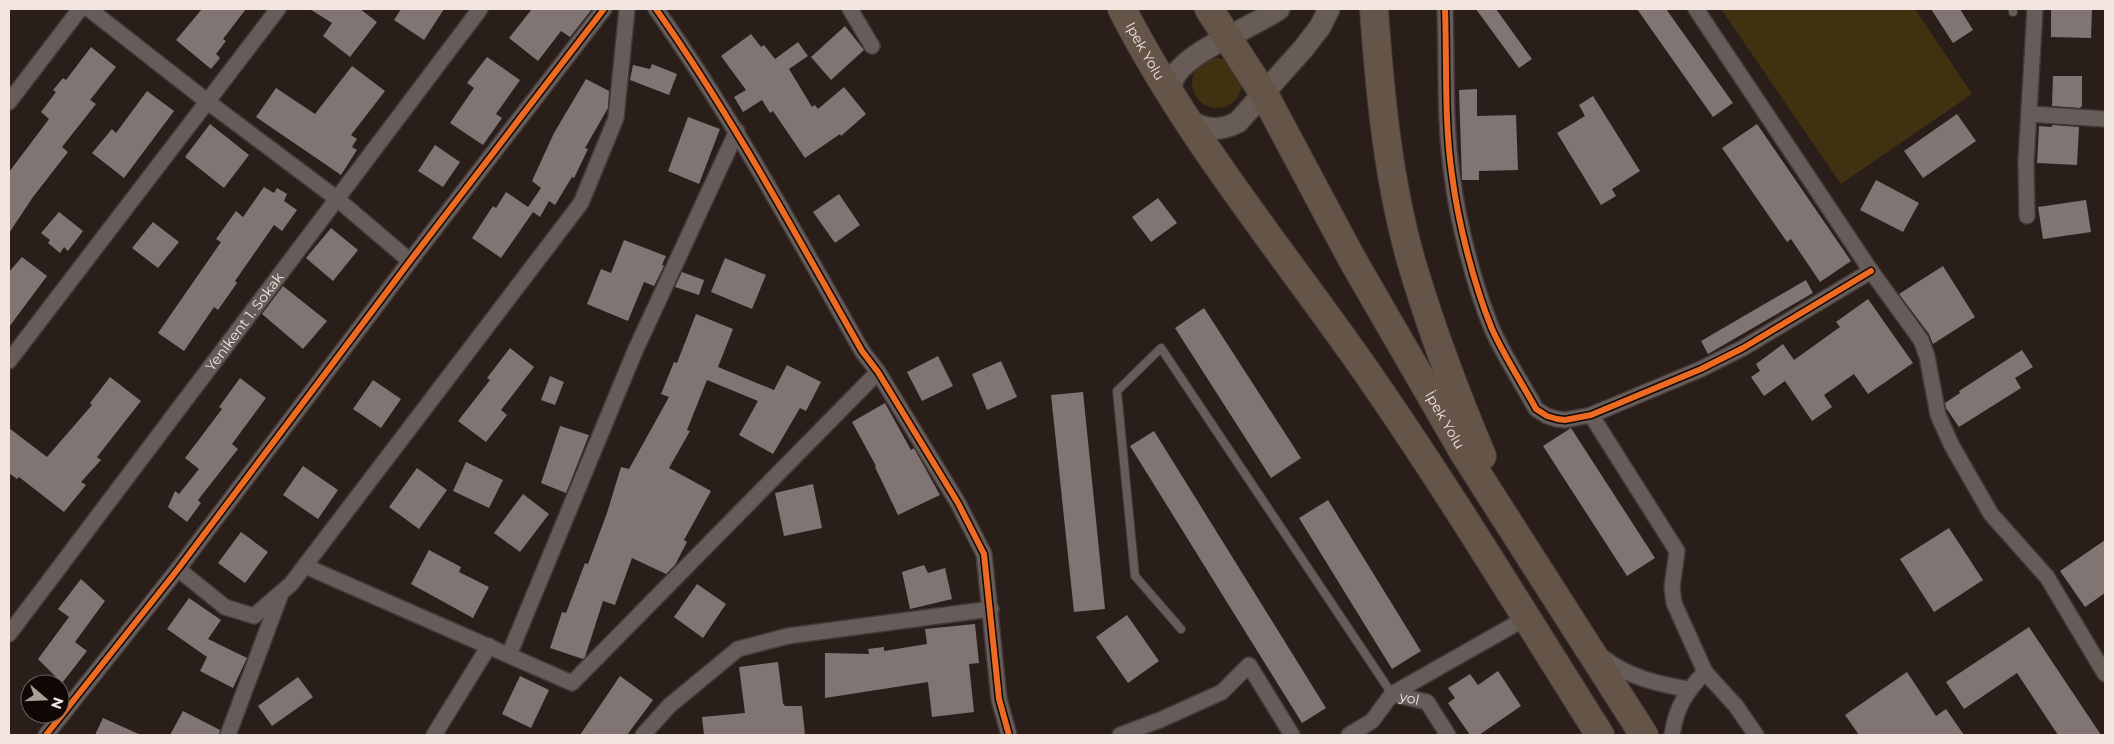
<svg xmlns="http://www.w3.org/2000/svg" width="2114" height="744" font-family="Montserrat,sans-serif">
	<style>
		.green { fill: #403110 }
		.building { fill: #817573 }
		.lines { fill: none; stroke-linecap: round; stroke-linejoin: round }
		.lane-casing { stroke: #433936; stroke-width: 10 }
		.street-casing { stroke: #433936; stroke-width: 18 }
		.secondary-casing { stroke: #433936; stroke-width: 24 }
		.highway-casing { stroke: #433936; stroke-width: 30 }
		.lane { stroke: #665c59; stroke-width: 8 }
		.street { stroke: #665c59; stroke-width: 15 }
		.secondary { stroke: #685d56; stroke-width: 21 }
		.highway { stroke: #655548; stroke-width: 28 }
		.cycleway-casing { stroke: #110806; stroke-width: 9 }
		.cycleway { stroke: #ed6a23; stroke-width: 6 }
		.labels { text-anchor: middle; stroke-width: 5; stroke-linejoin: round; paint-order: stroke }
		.street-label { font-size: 14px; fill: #f2e4de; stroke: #110806 }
	</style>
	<rect width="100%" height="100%" fill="#2a1e1a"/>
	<g class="green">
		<polygon points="1721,9 1915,9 1972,94 1841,184"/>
		<circle cx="1217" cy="83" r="25"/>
	</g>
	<g class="building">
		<polygon points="202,9 246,9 223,39 226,41 216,54 220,58 211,69 176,40"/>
		<polygon points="310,9 360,9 377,22 350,57 323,36 332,23"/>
		<polygon points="401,9 444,9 424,40 394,20"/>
		<polygon points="532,9 592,9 570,37 561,31 538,61 509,38"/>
		<polygon points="1476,9 1496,9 1532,59 1519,68"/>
		<polygon points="1637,9 1666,9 1733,103 1713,117"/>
		<polygon points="1931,9 1960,9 1973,30 1953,43"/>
		<polygon points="2051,9 2092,9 2091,38 2051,37"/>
		<polygon points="845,26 864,50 831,80 811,57"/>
		<polygon points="751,34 761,47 764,45 775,59 798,42 808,56 789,69 812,107 815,105 818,109 844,87 866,114 841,136 840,134 805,158 773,111 770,113 762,100 743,112 734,97 746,90 721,56"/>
		<polygon points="91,47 116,67 90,100 96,104 62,147 68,152 33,197 9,233 9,172 49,119 41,112 56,92 53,90 63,78 66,80"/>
		<polygon points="487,57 520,80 496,114 502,118 483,145 450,123 474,88 467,83"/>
		<polygon points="652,64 677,74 669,95 630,80 633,65 650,69"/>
		<polygon points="352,66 385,91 351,135 357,139 352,147 357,150 341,175 256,117 276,88 315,114"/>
		<polygon points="2053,76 2082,76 2082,106 2080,108 2052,106"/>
		<polygon points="586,79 609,91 608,108 585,148 588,149 574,178 572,177 555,205 549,201 540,217 533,212 501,258 472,238 493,206 496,208 506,192 528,207 541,188 532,181 554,133"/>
		<polygon points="1477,89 1477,116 1516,115 1518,170 1479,171 1479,180 1462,180 1459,90"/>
		<polygon points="147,91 174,111 124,178 92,153 112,129 116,133"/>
		<polygon points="1593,96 1640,171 1612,189 1616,196 1601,205 1557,133 1585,116 1579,105"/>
		<polygon points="1957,114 1976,141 1923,178 1904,151"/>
		<polygon points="688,117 720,129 699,184 668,171"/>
		<polygon points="210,124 249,155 224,188 185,157"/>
		<polygon points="1757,124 1851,261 1820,282 1791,239 1787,242 1722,148"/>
		<polygon points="2052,125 2079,127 2077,165 2037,163 2039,126 2052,127"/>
		<polygon points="435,145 460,162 443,187 418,171"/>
		<polygon points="1876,180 1919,203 1903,232 1860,210"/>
		<polygon points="264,187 274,193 277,188 287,194 284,201 297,210 282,231 274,225 235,281 237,283 218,310 214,307 184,351 158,333 221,242 216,239 236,211 243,217"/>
		<polygon points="839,194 860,225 835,243 813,212"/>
		<polygon points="1158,198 1177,223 1151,242 1132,217"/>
		<polygon points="2086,200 2091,232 2043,239 2038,207"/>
		<polygon points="59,212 83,231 68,251 64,247 60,253 48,243 50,240 41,233"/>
		<polygon points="153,222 179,242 158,268 132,248"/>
		<polygon points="331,228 358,250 333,281 306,258"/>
		<polygon points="624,240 666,256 662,265 664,266 654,286 644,282 628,321 587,304 601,269 611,273"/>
		<polygon points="22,257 47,276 9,327 9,272"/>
		<polygon points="725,258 766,275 752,309 711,292"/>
		<polygon points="1943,266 1975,317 1933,344 1929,334 1899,294"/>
		<polygon points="682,272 704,280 699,295 675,287"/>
		<polygon points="1806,280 1813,293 1708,354 1701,341"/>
		<polygon points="283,286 327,321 303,349 262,314"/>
		<polygon points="1868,299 1913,363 1868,394 1854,374 1824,395 1832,407 1812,421 1785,381 1764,396 1751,377 1760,371 1756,364 1783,344 1794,360 1840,327 1836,322"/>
		<polygon points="1204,308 1301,458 1271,478 1175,328"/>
		<polygon points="696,314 733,329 718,367 774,390 787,365 821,382 806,411 800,408 773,454 739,435 758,401 707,380 687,430 690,431 669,468 711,491 684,540 687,542 675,565 666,574 632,558 615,605 603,601 585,657 583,659 550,648 562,612 566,613 585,563 588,564 607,513 621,467 629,469 669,397 661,394 674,362 677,363"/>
		<polygon points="510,348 534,367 501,410 507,415 486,442 458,421 490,380 487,378"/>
		<polygon points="2022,350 2033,367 2015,378 2021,388 1959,427 1946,408 1945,403 1960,393 1959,391"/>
		<polygon points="938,356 953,386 922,401 907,372"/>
		<polygon points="1001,361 1017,397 987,410 972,374"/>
		<polygon points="550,376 564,382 555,405 541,400"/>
		<polygon points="110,377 141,401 97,457 101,460 81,482 86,485 64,512 19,477 17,479 9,473 9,428 47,457 92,405 90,403"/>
		<polygon points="240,378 266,398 232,444 238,449 198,500 201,503 187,522 168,507 175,491 179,494 199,469 185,458 222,409 219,407"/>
		<polygon points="373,380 401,399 381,428 353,409"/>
		<polygon points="1083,392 1105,609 1074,612 1051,395"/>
		<polygon points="885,403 911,450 914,448 940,495 898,515 875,467 876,466 852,422"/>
		<polygon points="560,426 589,435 566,493 541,483"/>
		<polygon points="1571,428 1655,558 1627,576 1543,446"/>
		<polygon points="1154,431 1326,708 1302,723 1130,446"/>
		<polygon points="466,462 503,480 489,508 453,491"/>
		<polygon points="303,466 338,490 318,519 283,495"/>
		<polygon points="417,468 447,490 419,529 389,507"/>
		<polygon points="813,484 822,528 784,536 775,493"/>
		<polygon points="523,494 549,514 520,552 494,533"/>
		<polygon points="1328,500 1421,651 1392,669 1299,518"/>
		<polygon points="1949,528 1983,580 1934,612 1900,559"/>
		<polygon points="241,532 268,552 245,583 218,563"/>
		<polygon points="2105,540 2105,593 2085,607 2060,571"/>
		<polygon points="429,550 461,567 459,572 489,587 473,618 411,584"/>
		<polygon points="924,565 928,573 945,568 952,599 910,609 902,572"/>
		<polygon points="81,579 105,601 75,642 87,651 62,683 38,659 69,617 58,609"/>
		<polygon points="697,584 726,604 703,638 674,617"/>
		<polygon points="189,598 221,620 208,639 247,658 233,688 200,671 207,657 167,629"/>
		<polygon points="1127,615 1159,661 1128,683 1096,637"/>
		<polygon points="975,624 979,663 969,664 974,712 932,717 928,682 825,698 825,653 869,654 868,649 884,647 884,651 927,644 925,629"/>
		<polygon points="2029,627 2101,735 2058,735 2017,673 1964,709 1946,682"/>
		<polygon points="778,662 783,703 785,706 802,706 805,735 704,735 702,717 745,713 739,667"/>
		<polygon points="1498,671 1521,706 1479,735 1470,735 1448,703 1455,698 1448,688 1470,674 1478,685"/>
		<polygon points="1907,672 1936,716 1946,709 1964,735 1859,735 1845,715"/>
		<polygon points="520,676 549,690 531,728 502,714"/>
		<polygon points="620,676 653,700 627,735 580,735"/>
		<polygon points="298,677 313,697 272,726 258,706"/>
		<polygon points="183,711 220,730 219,735 170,735"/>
		<polygon points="103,718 141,735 95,735"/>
	</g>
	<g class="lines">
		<defs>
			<g id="lane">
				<polyline points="2013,9 2013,12"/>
				<polyline points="1181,629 1135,576 1117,391 1161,348 1392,694"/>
			</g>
			<g id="street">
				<polyline points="89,9 208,102 336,198 410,261"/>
				<path d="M 656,9 C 733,118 796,235 862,351 L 878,372 L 958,503 L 984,554 L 999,699 L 1009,735"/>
				<polyline points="850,9 872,46"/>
				<path d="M 1445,9 C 1447,64 1444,120 1452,175 C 1458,223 1474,285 1492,329 C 1504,356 1522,383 1536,409 L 1547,416 L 1557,419 L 1565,420 L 1591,415 L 1701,369 L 1743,348 L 1871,271"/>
				<polyline points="1696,9 1871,271 1921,340 1927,356 1938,415 1952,446 1991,514 2047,577 2105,674"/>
				<polyline points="9,102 80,9"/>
				<polyline points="2030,114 2105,119"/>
				<polyline points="2027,216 2026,162 2035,9"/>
				<polyline points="9,361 278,9"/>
				<path d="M 1591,415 L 1677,551 L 1672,587 L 1674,603 L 1705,672 C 1686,692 1676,707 1672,735"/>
				<polyline points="305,566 572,683 878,372"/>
				<polyline points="178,569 225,607 254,616 291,584 581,203 616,118 627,9"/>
				<path id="s1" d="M 9,634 L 480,9"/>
				<polyline points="509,655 635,351 737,131"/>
				<path d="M 1602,657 C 1628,677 1657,684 1688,689"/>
				<polyline points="1705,672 1736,706 1756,735"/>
				<path id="s2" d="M 1392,694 L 1427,702 L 1448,735"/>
				<polyline points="46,735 178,569 410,261 604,9"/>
				<polyline points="228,735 280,596"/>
				<polyline points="434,735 489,646"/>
				<polyline points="643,735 669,706 738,649 788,636 991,609"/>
				<polyline points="1120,735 1160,720 1222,692 1249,665 1292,735"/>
				<polyline points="1349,735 1372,721 1392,694 1526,618"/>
			</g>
			<g id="secondary">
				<path d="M 1169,92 C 1171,86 1172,80 1176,74 C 1194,48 1252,28 1279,9"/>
				<path d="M 1187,120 C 1206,130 1219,132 1238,122 L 1303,49 L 1320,27 L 1329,9"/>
			</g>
			<g id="highway">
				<path id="s3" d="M 1122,9 C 1188,138 1283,252 1366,371 C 1448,489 1523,613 1600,735"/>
				<path id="s4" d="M 1209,9 L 1264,94 L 1352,259 L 1464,453 L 1644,735"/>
				<path d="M 1374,9 C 1380,96 1389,190 1415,274 C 1434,336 1457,397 1482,456"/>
			</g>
		</defs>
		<use href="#lane" class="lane-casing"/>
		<use href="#street" class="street-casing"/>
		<use href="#secondary" class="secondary-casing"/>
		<use href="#highway" class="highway-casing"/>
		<use href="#lane" class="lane"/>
		<use href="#street" class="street"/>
		<use href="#secondary" class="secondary"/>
		<use href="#highway" class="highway"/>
		<defs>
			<g id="cycleway">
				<path d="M 656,9 C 733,118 796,235 862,351 L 878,372 L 958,503 L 984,554 L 999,699 L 1009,735"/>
				<path d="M 1445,9 C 1447,64 1444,120 1452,175 C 1458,223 1474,285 1492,329 C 1504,356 1522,383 1536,409 L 1547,416 L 1557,419 L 1565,420 L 1591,415 L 1701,369 L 1743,348 L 1871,271"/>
				<polyline points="46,735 178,569 410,261 604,9"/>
			</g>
		</defs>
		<use href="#cycleway" class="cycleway-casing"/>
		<use href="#cycleway" class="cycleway"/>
	</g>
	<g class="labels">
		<g class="street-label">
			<text dy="5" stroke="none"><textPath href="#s3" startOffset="48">Ipek Yolu</textPath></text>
			<text dy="5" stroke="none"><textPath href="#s1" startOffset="391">Yenikent 1. Sokak</textPath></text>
			<text dy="5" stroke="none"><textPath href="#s4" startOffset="474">İpek Yolu</textPath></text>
			<text dy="5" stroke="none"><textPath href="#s2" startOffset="18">yol</textPath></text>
		</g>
	</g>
	<rect width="2114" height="744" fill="none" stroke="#f2e4de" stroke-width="20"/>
	<g transform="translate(45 699) rotate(109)"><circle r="24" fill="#110806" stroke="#6b605c"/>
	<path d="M0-4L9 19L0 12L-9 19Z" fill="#ac9f99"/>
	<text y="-8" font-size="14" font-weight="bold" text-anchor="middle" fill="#f2e4de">N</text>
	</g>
</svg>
